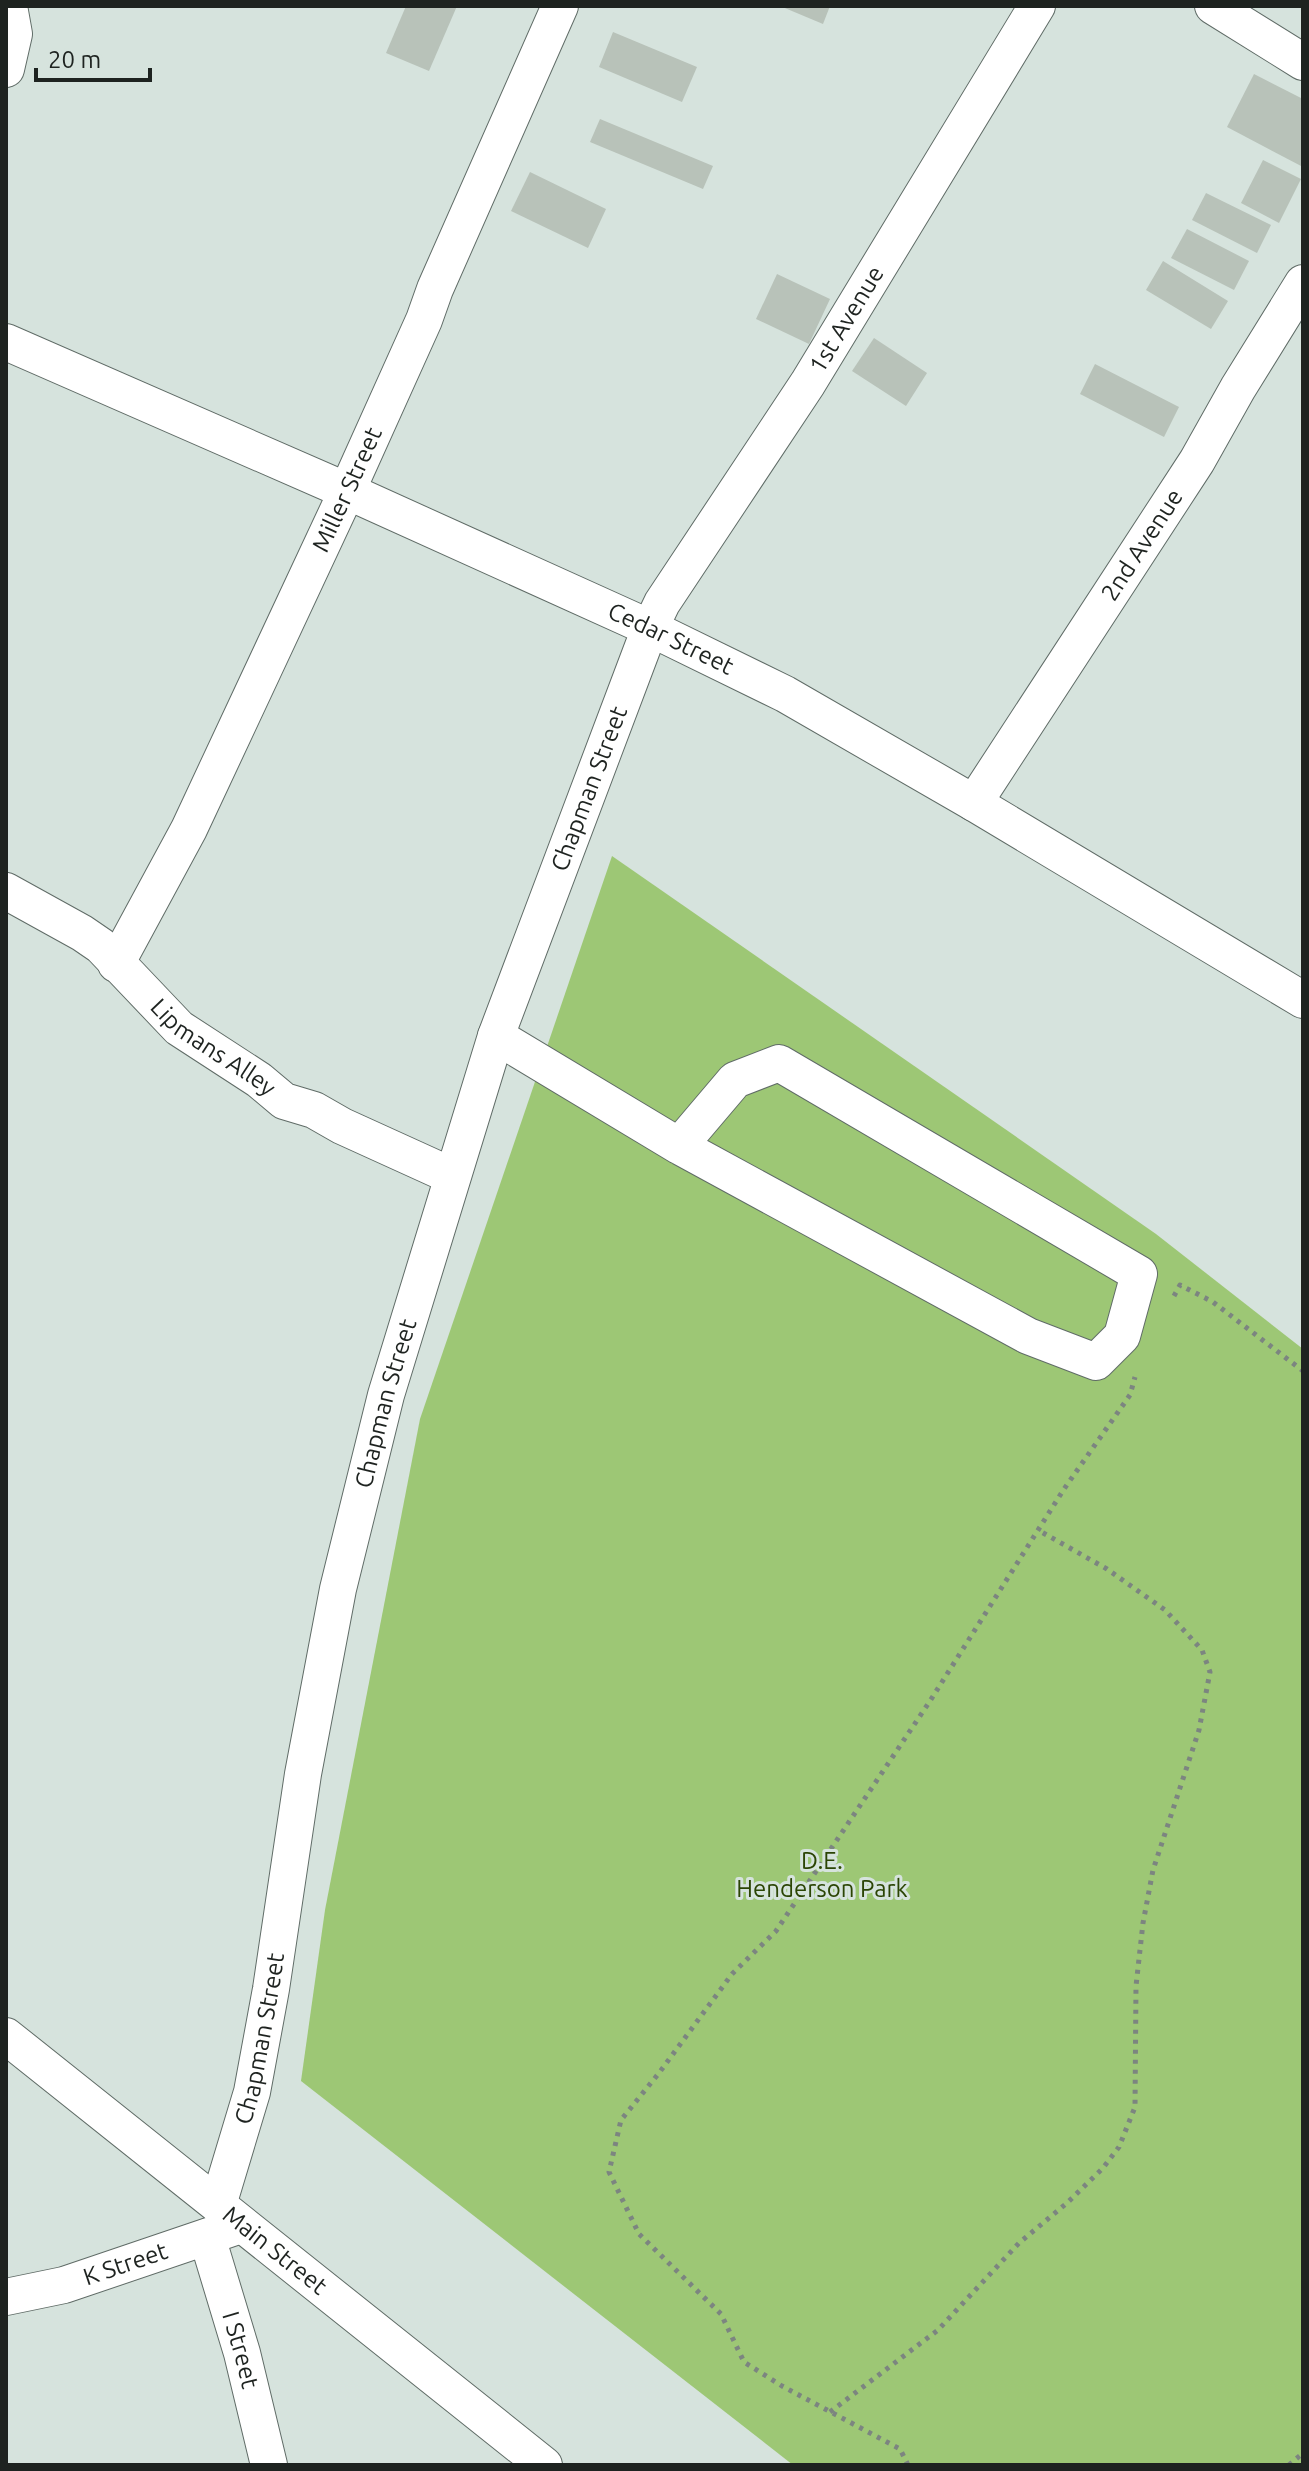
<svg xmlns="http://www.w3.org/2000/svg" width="1309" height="2471" font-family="Ubuntu,sans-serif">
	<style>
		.green { fill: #9dc775 }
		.building { fill: #b8c2b9 }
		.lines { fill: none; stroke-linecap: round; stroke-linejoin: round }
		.minor-casing { stroke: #606c67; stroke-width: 38 }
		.path { stroke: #7c8580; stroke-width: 5; stroke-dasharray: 4 6; stroke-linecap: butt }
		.minor { stroke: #fff; stroke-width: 36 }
		.labels { text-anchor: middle; stroke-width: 6; stroke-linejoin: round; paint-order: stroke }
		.street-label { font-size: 24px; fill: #1e2320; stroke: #d6e3dd }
		.park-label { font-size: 24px; fill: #2b4504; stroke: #d6e3dd }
	</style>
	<rect width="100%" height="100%" fill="#d6e3dd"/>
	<polygon class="green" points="612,856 1156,1234 1303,1349 1303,2465 793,2465 301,2081 325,1910 420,1419"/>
	<g class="building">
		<polygon points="406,6 457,6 429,71 386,53"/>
		<polygon points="780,6 830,6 823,24"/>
		<polygon points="613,32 697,67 682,102 599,67"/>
		<polygon points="1254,74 1303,99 1303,167 1227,127"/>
		<polygon points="600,119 713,166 703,189 590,142"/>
		<polygon points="1263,160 1301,179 1279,223 1241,203"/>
		<polygon points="530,172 606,209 588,248 511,211"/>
		<polygon points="1206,193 1271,225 1257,253 1192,220"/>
		<polygon points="1187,229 1249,261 1234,290 1171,258"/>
		<polygon points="1163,261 1228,301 1211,329 1146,290"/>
		<polygon points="777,274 830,299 809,344 756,319"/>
		<polygon points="874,338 927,373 906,406 852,371"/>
		<polygon points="1095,364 1179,407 1164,437 1080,394"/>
	</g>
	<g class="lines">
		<defs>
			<g id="minor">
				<polyline points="1213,6 1303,62"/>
				<polyline points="6,69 14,34 9,6"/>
				<path id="s1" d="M 6,342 L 347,491 L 650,628 L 785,694 L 974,803 L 1303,1000"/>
				<path id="s2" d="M 974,803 L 1197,461 L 1238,388 L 1303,283"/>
				<path id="s3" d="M 6,891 L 82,933 L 101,946 L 179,1028 L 259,1080 L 284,1101 L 314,1110 L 342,1126 L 452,1176"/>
				<path id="s4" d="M 116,964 L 189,829 L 347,491 L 424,320 L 435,289 L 560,6"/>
				<polyline points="496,1036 679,1146 1028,1336 1096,1362 1122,1336 1139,1274 779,1063 735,1080 679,1146"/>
				<path id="s5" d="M 6,2036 L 544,2465"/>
				<path id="s6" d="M 218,2205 L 252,2092 L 271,1989 L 303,1774 L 338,1589 L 386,1395 L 496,1036 L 650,628 L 662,603 L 808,383 L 1037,6"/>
				<path id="s7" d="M 207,2237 L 242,2353 L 269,2465"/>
				<path id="s8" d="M 6,2297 L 64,2285 L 241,2225"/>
			</g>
		</defs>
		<use href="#minor" class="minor-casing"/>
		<g class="path">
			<polyline points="1174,1296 1180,1285 1213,1302 1303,1371"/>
			<polyline points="830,2412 938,2330 1019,2243 1067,2203 1103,2168 1119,2147 1135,2107 1136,1986 1143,1923 1153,1870 1199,1730 1210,1672 1202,1650 1165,1610 1107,1569 1038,1530"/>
			<polyline points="908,2465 900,2449 782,2386 744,2362 721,2314 639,2234 609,2172 621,2120 659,2073 732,1974 776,1931 930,1701 1064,1489 1130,1395 1135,1377"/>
			<polyline points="1289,2465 1303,2453"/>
		</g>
		<use href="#minor" class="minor"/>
	</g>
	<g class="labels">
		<g class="street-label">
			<text dy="8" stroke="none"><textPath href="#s6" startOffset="2006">1st Avenue</textPath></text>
			<text dy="8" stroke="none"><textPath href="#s4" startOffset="528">Miller Street</textPath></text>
			<text dy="8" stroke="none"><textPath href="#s2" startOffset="308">2nd Avenue</textPath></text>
			<text dy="8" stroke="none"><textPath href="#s1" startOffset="728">Cedar Street</textPath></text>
			<text dy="8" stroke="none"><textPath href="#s6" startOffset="1468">Chapman Street</textPath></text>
			<text dy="8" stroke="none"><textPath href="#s3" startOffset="262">Lipmans Alley</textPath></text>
			<text dy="8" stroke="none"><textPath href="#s6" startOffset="820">Chapman Street</textPath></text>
			<text dy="8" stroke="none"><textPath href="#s6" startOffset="172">Chapman Street</textPath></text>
			<text dy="8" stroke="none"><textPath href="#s5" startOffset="344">Main Street</textPath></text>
			<text dy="8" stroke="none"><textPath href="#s8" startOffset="124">K Street</textPath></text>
			<text dy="8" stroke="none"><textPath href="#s7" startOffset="118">I Street</textPath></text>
		</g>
		<g class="park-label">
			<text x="822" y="1869">D.E.<tspan x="822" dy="28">Henderson Park</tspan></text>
		</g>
	</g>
	<rect width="1309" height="2471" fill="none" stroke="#1e2320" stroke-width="16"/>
	<path d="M36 68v12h114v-12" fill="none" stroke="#1e2320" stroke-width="4"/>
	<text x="48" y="68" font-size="24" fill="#1e2320" stroke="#d6e3dd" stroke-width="6" paint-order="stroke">20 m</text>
</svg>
